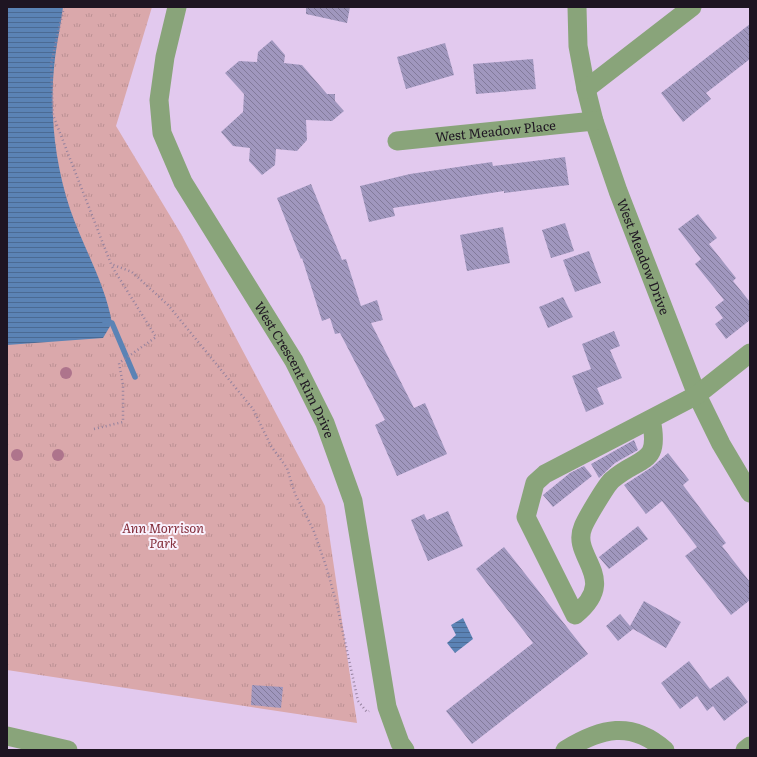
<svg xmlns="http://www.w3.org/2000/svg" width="757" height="757" font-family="Literata,serif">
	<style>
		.park { fill: url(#park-tufts) }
		.water { fill: url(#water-rules) }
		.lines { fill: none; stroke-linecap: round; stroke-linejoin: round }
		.stream { stroke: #5b83b5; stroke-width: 5.5 }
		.building { fill: url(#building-back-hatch) }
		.path { stroke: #95829e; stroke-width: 2.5; stroke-dasharray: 1 3; stroke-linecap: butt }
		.minor { stroke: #89a47a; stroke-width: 19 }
		.tree { fill: #ae748c }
		.labels { text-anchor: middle; stroke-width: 4; stroke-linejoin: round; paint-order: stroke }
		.street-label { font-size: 13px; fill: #1e1522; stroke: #f9f1fd }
		.park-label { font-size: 13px; font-style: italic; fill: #842e3b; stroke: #f9f1fd }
	</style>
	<defs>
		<pattern id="park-tufts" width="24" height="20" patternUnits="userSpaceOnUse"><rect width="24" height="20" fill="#daa8ab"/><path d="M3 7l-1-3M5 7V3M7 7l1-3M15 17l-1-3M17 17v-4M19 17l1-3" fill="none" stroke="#bb9093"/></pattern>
		<pattern id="water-rules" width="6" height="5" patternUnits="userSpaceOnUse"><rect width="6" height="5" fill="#5b83b5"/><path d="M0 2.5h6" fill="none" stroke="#4b6a93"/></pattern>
		<pattern id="building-back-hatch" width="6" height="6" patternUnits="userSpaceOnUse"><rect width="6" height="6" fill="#a097be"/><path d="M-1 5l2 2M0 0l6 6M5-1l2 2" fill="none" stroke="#827a9a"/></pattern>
	</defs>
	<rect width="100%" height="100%" fill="#e2c9ee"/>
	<polygon class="park" points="7,7 152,7 116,126 181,234 325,506 357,723 7,670"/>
	<g class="water">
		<path d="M 7,7 L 63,7 C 61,24 57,41 55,58 C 49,109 54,160 70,209 C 83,247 105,283 112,323 L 103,338 L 7,345 Z"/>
		<polygon points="463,618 473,639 455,653 447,643 456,635 451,625"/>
	</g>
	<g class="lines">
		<polyline class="stream" points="105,322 112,323 135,377"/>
	</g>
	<g class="building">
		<polygon points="306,7 350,7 347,23 306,14"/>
		<polygon points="750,24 750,59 706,93 711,99 683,122 661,93"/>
		<polygon points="272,40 285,55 284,63 302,65 327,94 335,94 335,101 344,111 332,121 306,120 307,140 297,151 276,149 275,165 262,175 249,161 250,148 233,146 221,132 243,112 244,94 225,73 239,61 257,62 258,52"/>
		<polygon points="445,43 454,75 406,89 397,57"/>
		<polygon points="533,59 536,89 476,94 473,64"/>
		<polygon points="565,157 569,185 504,193 504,191 393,208 395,216 369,222 360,186 410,174 492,162 493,166"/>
		<polygon points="311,184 342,260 346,259 361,306 377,300 383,320 371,323 414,408 425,403 447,454 397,476 375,425 385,420 340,333 335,334 330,318 322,321 302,258 301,259 277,198"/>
		<polygon points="698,214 717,238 709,244 736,278 733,281 750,302 750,320 726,339 715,324 723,318 715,307 724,300 695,264 701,259 678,229"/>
		<polygon points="565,223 574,251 551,258 542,230"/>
		<polygon points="503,227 510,263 467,271 460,235"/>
		<polygon points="589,251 601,283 575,292 563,260"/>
		<polygon points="563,297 573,317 548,328 539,307"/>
		<polygon points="614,331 620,346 610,350 622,378 597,388 604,404 586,412 572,376 591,369 582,344"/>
		<polygon points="634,440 638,450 615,463 599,478 591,464"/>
		<polygon points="668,453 689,480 683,485 726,543 722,546 750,582 750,600 731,615 685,556 697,547 662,501 646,514 624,485 652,467"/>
		<polygon points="584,466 592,476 553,507 543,495 570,473"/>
		<polygon points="448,511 463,546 428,561 411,520 424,514 427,520"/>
		<polygon points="638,526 648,539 609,569 599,557"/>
		<polygon points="504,547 588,654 472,744 446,711 533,643 476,569"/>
		<polygon points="644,601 681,622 666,648 633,629 618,641 606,626 620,614 630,626"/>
		<polygon points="689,661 710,689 728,676 748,702 724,721 713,706 707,711 697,696 680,709 661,683"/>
		<polygon points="252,685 283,687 281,708 251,705"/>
	</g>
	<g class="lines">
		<g class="path">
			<polyline points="64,7 51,64 53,115 111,264 132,272 168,305 253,409 271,446 287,468 295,494 313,529 326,566 337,605 358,701 367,712 369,711"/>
			<polyline points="94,429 123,422 123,385 119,363 156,337 111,265"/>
		</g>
		<g class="minor">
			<path id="s1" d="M 177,7 L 165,57 L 159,100 L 162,133 L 183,182 L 294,361 L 325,423 L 353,501 L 387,707 L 400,743 L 405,750"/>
			<path id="s2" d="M 577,7 L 578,46 L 586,89 L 594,121 L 618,191 L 697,395 L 721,444 L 750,493"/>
			<polyline points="586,89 692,7"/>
			<path id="s3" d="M 397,141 L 594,121"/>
			<path d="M 651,419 C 661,467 640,455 612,480 C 607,484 586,519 583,527 C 570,557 621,578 575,615 L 526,517 L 535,483 L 545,474 L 697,395 L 750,353"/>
			<polyline points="7,736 68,750"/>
			<path d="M 565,750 C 601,728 631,720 665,750"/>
			<polyline points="745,750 750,746"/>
		</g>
	</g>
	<g class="tree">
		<circle cx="66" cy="373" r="6"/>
		<circle cx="17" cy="455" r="6"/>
		<circle cx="58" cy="455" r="6"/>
	</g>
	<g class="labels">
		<g class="street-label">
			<text dy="5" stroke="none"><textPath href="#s3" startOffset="99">West Meadow Place</textPath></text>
			<text dy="5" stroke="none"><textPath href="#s2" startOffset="260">West Meadow Drive</textPath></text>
			<text dy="5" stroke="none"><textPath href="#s1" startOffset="400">West Crescent Rim Drive</textPath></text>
		</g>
		<g class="park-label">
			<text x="163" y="533">Ann Morrison<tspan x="163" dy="15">Park</tspan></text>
		</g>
	</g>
	<rect width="757" height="757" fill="none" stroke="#1e1522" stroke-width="16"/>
</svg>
